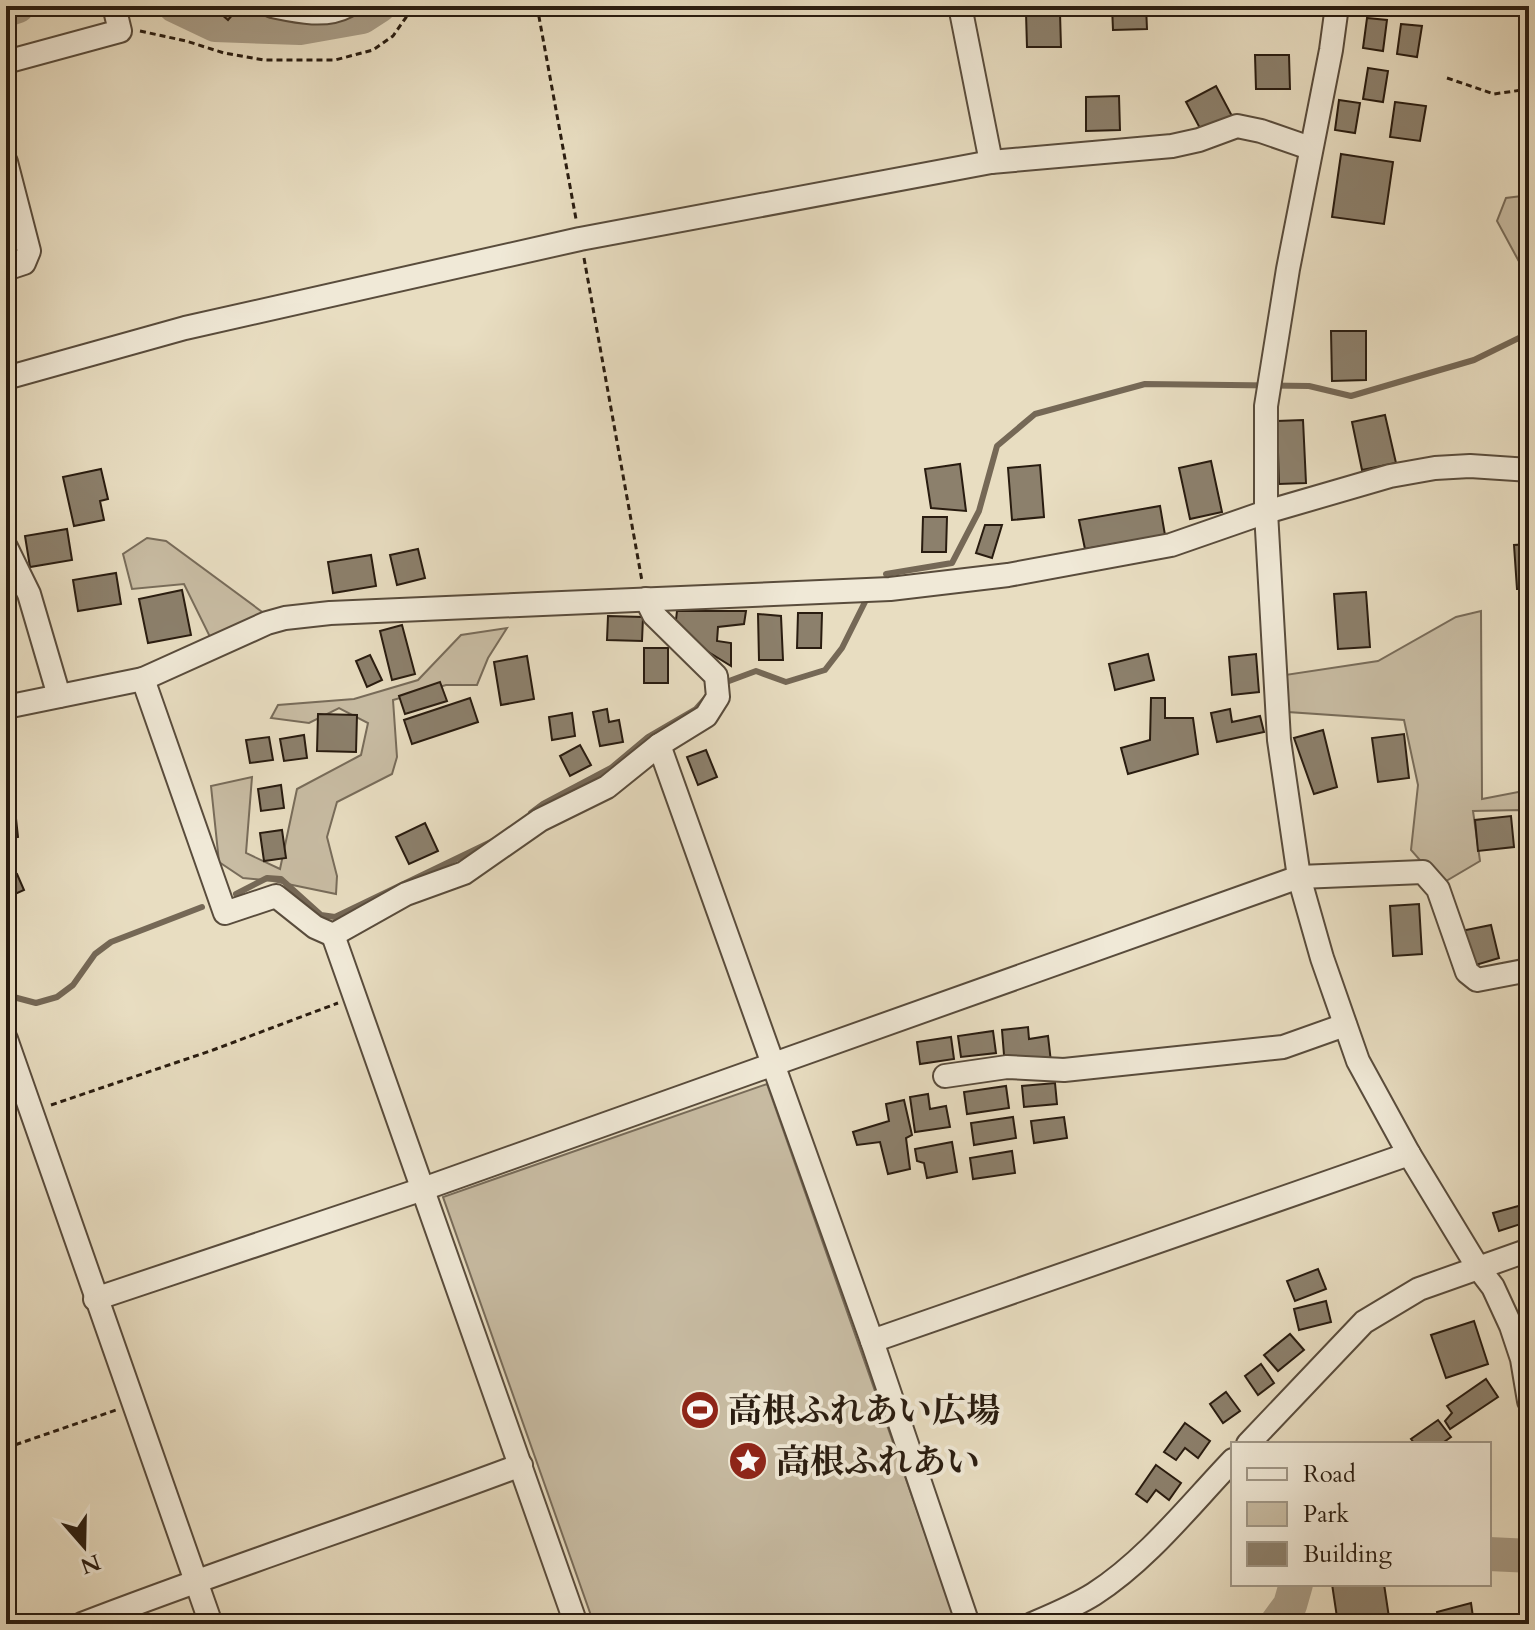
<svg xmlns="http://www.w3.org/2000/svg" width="1535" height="1630" font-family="Cardo,'Noto Serif JP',serif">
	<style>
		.green { fill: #c8bca3; stroke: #786c5a; stroke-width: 2 }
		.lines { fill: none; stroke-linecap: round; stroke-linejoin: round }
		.stream { stroke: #756856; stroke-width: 6 }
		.river { stroke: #a79b85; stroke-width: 34 }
		.building { fill: #8c806c; stroke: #291c10; stroke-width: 2 }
		.minor-casing { stroke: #594c3c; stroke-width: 26 }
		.path { stroke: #291c10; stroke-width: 3; stroke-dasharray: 6 4; stroke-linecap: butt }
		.minor { stroke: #f0e9d7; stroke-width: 22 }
		.labels { text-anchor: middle; stroke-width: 8; stroke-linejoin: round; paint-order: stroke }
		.poi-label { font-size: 34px; font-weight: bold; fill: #291c10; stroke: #f0e9d7; text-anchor: start }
	</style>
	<rect width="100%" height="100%" fill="#e8ddc1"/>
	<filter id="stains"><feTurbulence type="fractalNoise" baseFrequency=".0025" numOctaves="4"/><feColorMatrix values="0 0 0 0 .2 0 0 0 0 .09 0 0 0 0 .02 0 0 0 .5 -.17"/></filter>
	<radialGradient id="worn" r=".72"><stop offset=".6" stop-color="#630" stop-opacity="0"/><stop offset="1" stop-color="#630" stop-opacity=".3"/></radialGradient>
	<g class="green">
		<polygon points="1529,195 1529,280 1497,221 1506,198"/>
		<polygon points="147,538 166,541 265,614 212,641 184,584 132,589 123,554"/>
		<polygon points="1481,611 1482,799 1529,790 1529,829 1520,810 1473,811 1480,861 1441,884 1411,850 1418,785 1404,720 1288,712 1285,675 1378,661 1456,617"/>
		<polygon points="507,628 488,658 477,685 446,685 393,700 397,757 392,774 337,802 327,837 337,876 336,894 273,881 243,878 219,862 211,786 252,777 246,853 280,869 297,789 361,755 368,723 339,708 309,723 271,718 278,705 354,699 418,680 461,635"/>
		<polygon points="767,1084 957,1624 594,1624 443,1197"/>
	</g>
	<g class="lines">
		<g class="stream">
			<polyline points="886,574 952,563 979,511 997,446 1035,414 1145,384 1309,386 1351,396 1474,360 1529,333"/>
			<polyline points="721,684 756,671 786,682 825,670 842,648 866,600"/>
			<polyline points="531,813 543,804 611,768 648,737 696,709 712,691"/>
			<polyline points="236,894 267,878 281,879 321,915 335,917 493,841"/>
			<polyline points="6,995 36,1003 57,997 73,985 95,954 111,942 202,907"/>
		</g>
		<g class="river">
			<polyline points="175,6 215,25 300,28 362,17 379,6"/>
			<polyline points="6,10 18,6"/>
			<polyline points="1489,1554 1529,1556"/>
			<polyline points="1276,1624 1290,1605 1296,1584"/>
		</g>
	</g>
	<g class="building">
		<polygon points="212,6 240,6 228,20"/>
		<polygon points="1112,6 1146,6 1147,29 1113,30"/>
		<polygon points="1026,13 1060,13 1061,47 1027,47"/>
		<polygon points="1367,18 1387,20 1383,51 1363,48"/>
		<polygon points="1401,24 1422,26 1417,57 1397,54"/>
		<polygon points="1255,55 1289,55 1290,89 1256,89"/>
		<polygon points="1368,68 1388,71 1383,102 1363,99"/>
		<polygon points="1216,86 1232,116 1202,132 1186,102"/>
		<polygon points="1119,96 1120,130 1086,131 1086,97"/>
		<polygon points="1339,100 1360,103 1355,133 1335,130"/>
		<polygon points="1395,102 1426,106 1420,141 1390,137"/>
		<polygon points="1341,154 1393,162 1384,224 1332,217"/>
		<polygon points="1331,331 1366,331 1366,380 1332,381"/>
		<polygon points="1385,415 1396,463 1362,470 1352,422"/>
		<polygon points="1303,420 1306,483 1279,484 1277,421"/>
		<polygon points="1211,461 1222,512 1190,519 1179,468"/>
		<polygon points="960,464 966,511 931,508 925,469"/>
		<polygon points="1040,465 1044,517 1012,520 1008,468"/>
		<polygon points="101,469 108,499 100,501 104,520 74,526 63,477"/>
		<polygon points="1160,506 1165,535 1085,549 1079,520"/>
		<polygon points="923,517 947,517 946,552 922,552"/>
		<polygon points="985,525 1002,525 992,558 976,553"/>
		<polygon points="67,529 72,560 30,567 25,536"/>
		<polygon points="1529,544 1529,589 1517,589 1514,545"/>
		<polygon points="418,549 425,578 397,585 390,555"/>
		<polygon points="371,555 376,586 333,593 328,562"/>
		<polygon points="116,573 121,604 78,611 73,580"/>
		<polygon points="182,590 191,635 148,643 139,599"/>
		<polygon points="1366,592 1370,647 1338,649 1334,594"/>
		<polygon points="677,611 746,611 744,624 718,627 717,641 731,643 731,666 702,648 676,620"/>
		<polygon points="798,613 822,613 821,648 797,648"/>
		<polygon points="758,614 781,616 783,660 759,660"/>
		<polygon points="608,616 643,617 642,641 607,640"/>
		<polygon points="402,625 415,674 392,680 380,631"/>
		<rect x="644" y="648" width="24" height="35"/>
		<polygon points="1148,654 1154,680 1115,690 1109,664"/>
		<polygon points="1256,654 1259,692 1232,695 1229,657"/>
		<polygon points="370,655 382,680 367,687 356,661"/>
		<polygon points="527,656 534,699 501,705 494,662"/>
		<polygon points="440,682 447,701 405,714 399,696"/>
		<polygon points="470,698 478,722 412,744 404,720"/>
		<polygon points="1151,698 1165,698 1165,718 1193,718 1198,754 1128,774 1121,748 1150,740"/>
		<polygon points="607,709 609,722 619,720 623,742 600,746 593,712"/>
		<polygon points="1230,709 1232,722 1260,716 1264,732 1217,742 1211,713"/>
		<polygon points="572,713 575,736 552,740 549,717"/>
		<polygon points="318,714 357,715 356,752 317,751"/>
		<polygon points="1323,730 1337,787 1314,794 1294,738"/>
		<polygon points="1404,734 1409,778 1378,782 1372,738"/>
		<polygon points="304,735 307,758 284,761 280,739"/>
		<polygon points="269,737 273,760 250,763 246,740"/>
		<polygon points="580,745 591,765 570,776 560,756"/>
		<polygon points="706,750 717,777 698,785 687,757"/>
		<polygon points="281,785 284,808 261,811 258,789"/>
		<polygon points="6,791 13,791 18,837 6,839"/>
		<polygon points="1511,816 1514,847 1478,851 1475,820"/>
		<polygon points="425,823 438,851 409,864 396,837"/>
		<polygon points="282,830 286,858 264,861 260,833"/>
		<polygon points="1524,849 1529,849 1529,896 1526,896"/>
		<polygon points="17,874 24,890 6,898 6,879"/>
		<polygon points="1419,904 1422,954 1393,956 1390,906"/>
		<polygon points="1491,925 1499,958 1469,967 1461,931"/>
		<polygon points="1028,1027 1029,1039 1048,1036 1051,1062 1004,1055 1002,1030"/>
		<polygon points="993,1031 996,1053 961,1057 958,1036"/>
		<polygon points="951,1037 954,1059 920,1064 917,1042"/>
		<polygon points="1055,1083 1057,1104 1024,1107 1022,1086"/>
		<polygon points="1006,1086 1009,1108 967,1114 964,1092"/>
		<polygon points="928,1094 930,1109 946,1106 950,1127 915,1132 910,1097"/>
		<polygon points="904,1100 912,1135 906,1138 910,1169 888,1174 880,1142 857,1145 853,1132 889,1121 886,1104"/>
		<polygon points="1013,1117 1016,1138 974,1145 971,1123"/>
		<polygon points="1064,1117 1067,1138 1034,1143 1031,1121"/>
		<polygon points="952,1142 957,1172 927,1178 924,1163 917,1161 915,1149"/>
		<polygon points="1012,1151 1015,1173 973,1179 970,1158"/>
		<polygon points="1522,1205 1527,1222 1499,1231 1493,1213"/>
		<polygon points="1318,1269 1326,1289 1295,1301 1287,1281"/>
		<polygon points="1326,1301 1331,1322 1299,1330 1294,1309"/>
		<polygon points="1474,1321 1488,1364 1446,1378 1431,1335"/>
		<polygon points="1290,1334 1304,1350 1278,1371 1264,1355"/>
		<polygon points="1261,1364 1274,1383 1258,1395 1245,1376"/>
		<polygon points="1486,1379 1498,1397 1450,1429 1445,1421 1452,1413 1447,1406"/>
		<polygon points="1226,1392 1240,1411 1223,1423 1210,1404"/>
		<polygon points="1438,1420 1451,1437 1441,1444 1415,1444 1411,1439"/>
		<polygon points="1185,1423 1210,1441 1198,1458 1185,1448 1176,1460 1164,1452"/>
		<polygon points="1156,1465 1181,1483 1169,1500 1156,1490 1147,1502 1136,1494"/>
		<polygon points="1332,1584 1384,1584 1390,1624 1338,1624"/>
		<polygon points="1471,1603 1474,1624 1439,1624 1437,1612"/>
	</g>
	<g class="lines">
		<defs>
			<g id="minor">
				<path d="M 272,6 C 296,11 325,18 347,6"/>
				<polyline points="960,6 991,162"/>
				<polyline points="1337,6 1331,50 1288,269 1266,406 1266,512 1279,740 1299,877 1322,958 1358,1061 1409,1154 1477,1266 1493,1287 1511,1326 1522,1359 1529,1401"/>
				<polyline points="6,62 120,31 114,6"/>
				<polyline points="6,162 29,251 24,263 6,269"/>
				<polyline points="6,378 185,328 580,239 991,162 1172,146 1199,140 1237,126 1261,131 1310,148"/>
				<polyline points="6,547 29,594 59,696"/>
				<polyline points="143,679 225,913 276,896 315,927 333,935 406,894 464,873 540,820 607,787 659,745 706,716 718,697 716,676 654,615 646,599"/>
				<polyline points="6,707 143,679 267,623 285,618 330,613 890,589 1008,575 1171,545 1266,512 1390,476 1435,468 1470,466 1529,470"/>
				<polyline points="659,745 872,1341 968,1624"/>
				<polyline points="333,935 576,1624"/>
				<polyline points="6,1039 211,1624"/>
				<polyline points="945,1076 1007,1067 1064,1070 1283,1047 1345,1025"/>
				<polyline points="95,1299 423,1189 1299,877 1423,872 1438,889 1467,972 1477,980 1529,970"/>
				<polyline points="872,1341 1409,1154"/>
				<polyline points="1248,1444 1364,1322 1419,1289 1529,1250"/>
				<path d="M 82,1624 C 227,1568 375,1520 521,1465"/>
				<path d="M 1032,1624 C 1053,1615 1075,1606 1094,1594 C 1147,1560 1190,1505 1233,1460"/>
			</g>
		</defs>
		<use href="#minor" class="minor-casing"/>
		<g class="path">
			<polyline points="537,6 576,219"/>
			<polyline points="140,31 186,41 224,53 264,60 335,60 373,50 393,36 414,6"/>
			<polyline points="1447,78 1494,94 1529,89"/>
			<polyline points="584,258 642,581"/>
			<polyline points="51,1105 213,1050 338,1003"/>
			<polyline points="6,1448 116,1410"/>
		</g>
		<use href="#minor" class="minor"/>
	</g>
	<defs>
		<symbol id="stadium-disc" viewBox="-11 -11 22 22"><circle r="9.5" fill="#8f2418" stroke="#f0e9d7"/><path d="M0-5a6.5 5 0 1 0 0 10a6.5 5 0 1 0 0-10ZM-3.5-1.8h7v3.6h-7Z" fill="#fff"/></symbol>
		<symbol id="sight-disc" viewBox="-11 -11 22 22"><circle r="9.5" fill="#8f2418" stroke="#f0e9d7"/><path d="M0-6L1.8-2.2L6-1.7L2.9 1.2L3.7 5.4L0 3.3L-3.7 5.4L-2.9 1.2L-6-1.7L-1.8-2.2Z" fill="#fff"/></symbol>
	</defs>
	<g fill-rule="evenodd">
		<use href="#stadium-disc" x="678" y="1388" width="44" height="44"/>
		<use href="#sight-disc" x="726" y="1439" width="44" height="44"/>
	</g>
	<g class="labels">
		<g class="poi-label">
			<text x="728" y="1422">高根ふれあい広場</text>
			<text x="776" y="1473">高根ふれあい</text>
		</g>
	</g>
	<rect width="1535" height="1630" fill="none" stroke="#e8ddc1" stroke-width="32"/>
	<rect x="8" y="8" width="1519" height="1614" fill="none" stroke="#291c10" stroke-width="4"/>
	<rect x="16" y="16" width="1503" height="1598" fill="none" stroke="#291c10" stroke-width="2"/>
	<rect x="1231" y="1442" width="260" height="144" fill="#f0e9d7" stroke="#a09787" stroke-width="2"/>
	<rect x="1247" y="1468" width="40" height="12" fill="#f0e9d7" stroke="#a09787" stroke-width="2"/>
	<text x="1303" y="1482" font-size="24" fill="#291c10">Road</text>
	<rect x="1247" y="1502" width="40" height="24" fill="#c8bca3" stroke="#a09787" stroke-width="2"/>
	<text x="1303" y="1522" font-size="24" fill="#291c10">Park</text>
	<rect x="1247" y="1542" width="40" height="24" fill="#8c806c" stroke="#a09787" stroke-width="2"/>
	<text x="1303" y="1562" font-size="24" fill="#291c10">Building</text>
	<g transform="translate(84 1546) rotate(160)" stroke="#f0e9d7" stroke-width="6" paint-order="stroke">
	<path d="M0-6L14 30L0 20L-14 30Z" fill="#291c10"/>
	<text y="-12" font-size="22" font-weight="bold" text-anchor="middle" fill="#291c10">N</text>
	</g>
	<rect width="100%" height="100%" filter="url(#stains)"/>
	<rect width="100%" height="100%" fill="url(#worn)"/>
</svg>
